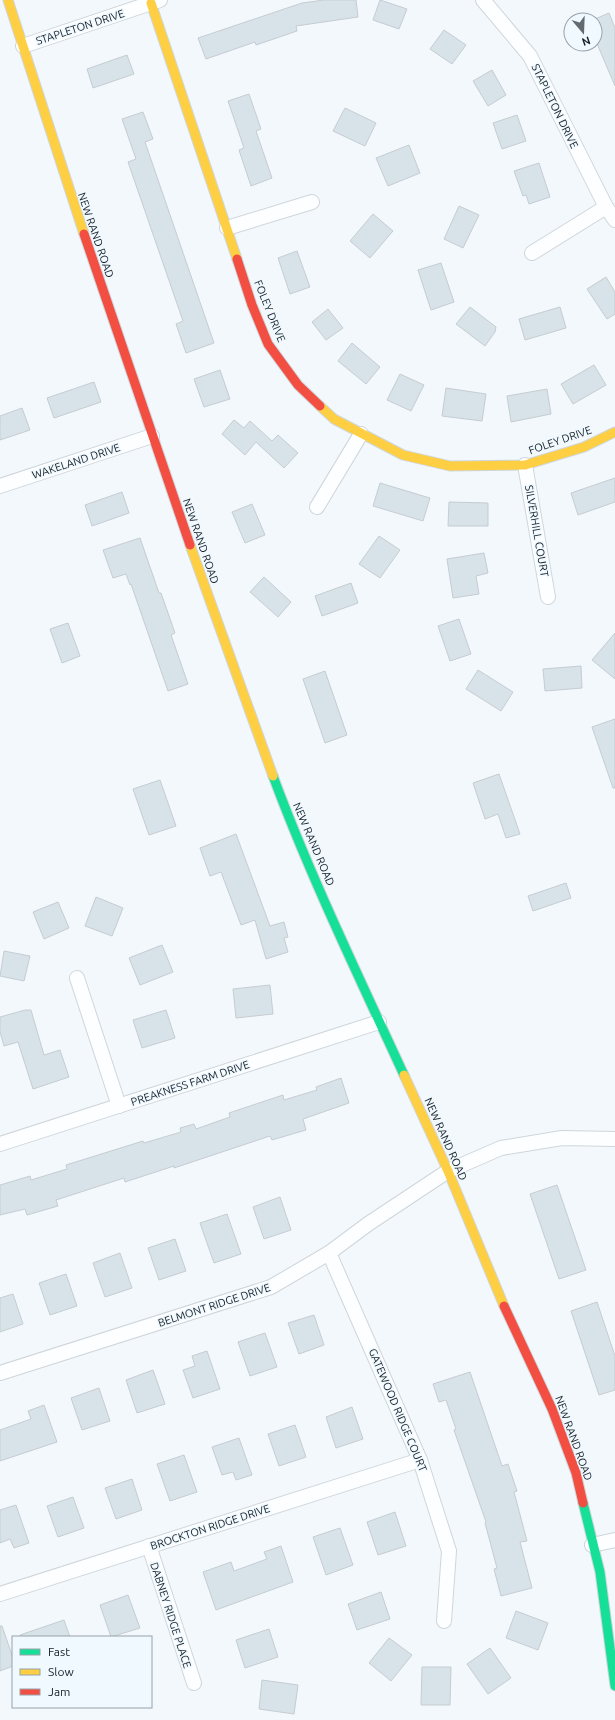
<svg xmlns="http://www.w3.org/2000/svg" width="615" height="1720" font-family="Ubuntu,sans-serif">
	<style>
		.building { fill: #d8e2e9; stroke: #c6cdd2 }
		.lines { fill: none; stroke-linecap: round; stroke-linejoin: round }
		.street-casing { stroke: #cfd6db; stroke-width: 16 }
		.fast-casing { stroke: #cfd6db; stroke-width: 11 }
		.slow-casing { stroke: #cfd6db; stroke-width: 11 }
		.jam-casing { stroke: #cfd6db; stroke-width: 11 }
		.street { stroke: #fdfeff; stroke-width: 14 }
		.fast { stroke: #16e098; stroke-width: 9 }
		.slow { stroke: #ffcf43; stroke-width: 9 }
		.jam { stroke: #f24e42; stroke-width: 9 }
		.labels { text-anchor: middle; stroke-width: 3; stroke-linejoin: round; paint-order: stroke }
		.street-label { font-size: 11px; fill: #161f24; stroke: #eff9ff }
	</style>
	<rect width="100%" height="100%" fill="#f2f8fc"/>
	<g class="building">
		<polygon points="324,0 356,0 358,17 296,26 297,31 256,45 255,42 206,59 198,38 302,3"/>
		<polygon points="380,0 407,9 399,29 373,20"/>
		<polygon points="609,13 615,28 615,86 595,39 595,19"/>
		<polygon points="444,30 466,45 452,64 430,49"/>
		<polygon points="127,55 134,74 93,88 87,69"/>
		<polygon points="492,70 506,95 488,106 473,81"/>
		<polygon points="249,94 261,129 256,131 272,178 251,186 239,150 244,148 228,101"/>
		<polygon points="345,108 376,123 365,146 333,131"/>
		<polygon points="143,112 153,139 145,142 214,343 186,353 176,324 183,321 128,162 136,159 122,119"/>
		<polygon points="517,115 526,141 502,149 493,123"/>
		<polygon points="409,145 420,173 388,186 376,158"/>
		<polygon points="539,163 550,197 529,204 526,195 523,196 514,171"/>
		<polygon points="459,206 479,215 463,248 444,239"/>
		<polygon points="373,214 393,231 370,258 350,241"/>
		<polygon points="297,251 310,287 290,294 278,258"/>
		<polygon points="441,263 454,302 431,310 418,270"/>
		<polygon points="606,277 615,292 615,314 607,319 587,289"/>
		<polygon points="470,307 496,327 495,332 485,346 456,324"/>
		<polygon points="560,307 566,328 525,340 519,319"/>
		<polygon points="328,309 343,328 326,340 312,322"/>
		<polygon points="352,343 380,367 366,384 338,361"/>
		<polygon points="594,365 606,385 573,404 561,384"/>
		<polygon points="220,370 230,399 204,407 194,379"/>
		<polygon points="400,374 424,385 411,411 387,400"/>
		<polygon points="94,382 101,402 54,418 47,398"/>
		<polygon points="446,388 486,394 482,421 442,416"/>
		<polygon points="547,389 551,414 511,422 507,396"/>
		<polygon points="22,408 30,430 0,440 0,416"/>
		<polygon points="234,420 244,428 250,421 272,441 278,435 298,453 284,468 256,442 245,455 222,434"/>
		<polygon points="615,478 615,502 578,515 571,493"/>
		<polygon points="380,483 430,498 423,521 373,506"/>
		<polygon points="122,492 129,513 92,526 85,505"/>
		<polygon points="449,502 488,503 488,526 448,526"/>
		<polygon points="252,504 265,535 245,543 232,512"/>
		<polygon points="379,536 400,550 380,578 359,564"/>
		<polygon points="140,538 159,593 161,593 175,633 171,635 188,684 168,691 131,584 130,585 126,574 113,578 103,550"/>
		<polygon points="484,553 488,573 476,576 479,594 453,598 447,559"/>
		<polygon points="264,577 291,602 278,617 250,592"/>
		<polygon points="351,583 358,603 322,616 315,596"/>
		<polygon points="459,619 471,654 450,661 438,626"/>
		<polygon points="68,623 80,656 62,663 50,629"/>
		<polygon points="615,633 615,679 592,660"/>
		<polygon points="581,666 582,688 545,691 543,669"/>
		<polygon points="478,670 513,692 501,711 466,689"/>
		<polygon points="325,671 347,735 325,743 303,679"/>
		<polygon points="615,719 615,788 613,788 592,727"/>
		<polygon points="499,774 520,834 506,838 498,814 485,819 473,783"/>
		<polygon points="160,780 176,826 149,835 133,789"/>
		<polygon points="236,834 270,926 284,922 288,937 284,938 288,952 266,959 255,920 241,925 221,872 210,876 200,848"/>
		<polygon points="566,883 571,898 533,911 528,896"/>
		<polygon points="96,897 123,908 112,936 85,926"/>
		<polygon points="58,902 69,928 44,939 33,912"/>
		<polygon points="162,945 173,972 140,985 129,958"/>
		<polygon points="4,951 30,956 24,981 0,976"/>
		<polygon points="270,985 273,1014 236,1018 233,989"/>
		<polygon points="25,1010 31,1010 44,1055 60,1050 69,1077 33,1089 18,1042 4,1046 0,1032 0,1017"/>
		<polygon points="166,1010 175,1038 142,1048 133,1020"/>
		<polygon points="341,1078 349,1103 303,1119 306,1130 272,1140 270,1136 174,1168 174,1166 125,1182 124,1178 56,1200 58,1206 27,1215 25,1209 0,1215 0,1185 30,1176 31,1180 67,1169 66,1165 143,1141 144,1143 181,1132 180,1128 194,1124 196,1129 230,1117 229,1113 283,1095 284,1100 317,1090 316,1087"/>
		<polygon points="557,1185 586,1270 559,1279 530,1194"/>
		<polygon points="280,1197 291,1230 264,1239 253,1207"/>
		<polygon points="227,1214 241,1254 214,1263 200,1223"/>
		<polygon points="175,1239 186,1271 159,1280 148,1248"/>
		<polygon points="120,1253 132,1288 105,1297 93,1263"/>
		<polygon points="66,1274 77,1306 50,1315 39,1283"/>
		<polygon points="13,1294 23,1324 0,1332 0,1298"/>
		<polygon points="597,1302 615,1356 615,1390 599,1395 571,1311"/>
		<polygon points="314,1315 324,1345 299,1354 288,1323"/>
		<polygon points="265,1333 277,1367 250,1376 238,1342"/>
		<polygon points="207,1351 220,1389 193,1398 183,1370 195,1366 192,1356"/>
		<polygon points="153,1370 165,1404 137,1413 126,1380"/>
		<polygon points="470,1372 502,1466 508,1464 517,1491 514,1492 527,1541 520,1542 532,1588 501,1596 494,1569 497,1568 485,1523 486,1522 454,1430 456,1429 446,1400 439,1402 433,1384"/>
		<polygon points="99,1388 110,1421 82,1430 71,1398"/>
		<polygon points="44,1405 57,1442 0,1461 0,1430 31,1419 28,1411"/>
		<polygon points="352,1407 363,1439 336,1448 326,1417"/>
		<polygon points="295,1425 306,1457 279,1466 268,1434"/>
		<polygon points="239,1438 252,1475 236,1480 233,1472 222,1475 212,1447"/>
		<polygon points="184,1455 197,1492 170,1501 157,1464"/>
		<polygon points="132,1479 142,1510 116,1519 105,1488"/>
		<polygon points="73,1497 84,1528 58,1537 47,1506"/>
		<polygon points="16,1505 29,1543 14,1548 10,1539 0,1543 0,1510"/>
		<polygon points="395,1512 406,1546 378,1555 367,1522"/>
		<polygon points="340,1528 353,1565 326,1575 313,1537"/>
		<polygon points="281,1546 293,1582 216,1610 203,1572 231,1562 234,1571 267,1559 264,1552"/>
		<polygon points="381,1592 390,1619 357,1630 348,1604"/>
		<polygon points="128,1595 140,1628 111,1637 100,1605"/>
		<polygon points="516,1611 548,1623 538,1650 506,1638"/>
		<polygon points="64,1620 70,1637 21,1637 20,1635"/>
		<polygon points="0,1626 2,1626 13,1658 13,1666 0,1671"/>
		<polygon points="269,1629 278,1657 245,1668 236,1640"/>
		<polygon points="389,1638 412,1655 391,1681 369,1663"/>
		<polygon points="490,1648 511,1678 488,1694 467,1664"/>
		<polygon points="422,1667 451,1667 450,1705 421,1705"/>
		<polygon points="262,1680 298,1685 294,1714 259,1709"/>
	</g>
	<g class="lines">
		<defs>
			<g id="street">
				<polyline points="483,0 530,56 606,207 615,220"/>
				<polyline points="23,46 160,0"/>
				<polyline points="227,228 312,202"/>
				<polyline points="532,253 606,207"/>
				<polyline points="525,465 548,597"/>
				<polyline points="0,486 152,436"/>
				<polyline points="317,507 361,434"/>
				<polyline points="77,978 119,1106"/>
				<polyline points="0,1144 379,1022"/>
				<polyline points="329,1253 420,1460 449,1551 444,1621"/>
				<polyline points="0,1373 271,1287 329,1253 368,1224 448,1171 501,1148 562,1138 615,1139"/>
				<polyline points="592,1545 615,1540"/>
				<polyline points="149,1546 194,1683"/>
				<polyline points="0,1594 420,1460"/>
			</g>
			<g id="fast">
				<path d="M 273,776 C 311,878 359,977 404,1075"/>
				<polyline points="583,1503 600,1572 615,1686"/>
			</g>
			<g id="slow">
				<polyline points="8,0 84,234"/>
				<polyline points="151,3 237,259"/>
				<polyline points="320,406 334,419 403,455 450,466 525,465 584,447 615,432"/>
				<polyline points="190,545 273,776"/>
				<polyline points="404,1075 448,1171 504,1306"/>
			</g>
			<g id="jam">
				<polyline points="84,234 190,545"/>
				<polyline points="237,259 252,305 268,344 298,385 320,406"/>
				<polyline points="504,1306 552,1409 576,1473 583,1503"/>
			</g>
		</defs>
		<use href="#street" class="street-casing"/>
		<use href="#fast" class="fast-casing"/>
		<use href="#slow" class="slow-casing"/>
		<use href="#jam" class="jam-casing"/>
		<use href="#street" class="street"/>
		<use href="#fast" class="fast"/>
		<use href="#slow" class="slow"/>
		<use href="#jam" class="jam"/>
	</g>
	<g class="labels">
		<g class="street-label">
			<text transform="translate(80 27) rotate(-18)" y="4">STAPLETON DRIVE</text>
			<text transform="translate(555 106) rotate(64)" y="4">STAPLETON DRIVE</text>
			<text transform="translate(96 235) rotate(71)" y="4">NEW RAND ROAD</text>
			<text transform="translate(270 311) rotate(68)" y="4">FOLEY DRIVE</text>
			<text transform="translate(560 440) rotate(-19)" y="4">FOLEY DRIVE</text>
			<text transform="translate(76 461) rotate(-18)" y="4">WAKELAND DRIVE</text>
			<text transform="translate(537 531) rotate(80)" y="4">SILVERHILL COURT</text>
			<text transform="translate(201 541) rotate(71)" y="4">NEW RAND ROAD</text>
			<text transform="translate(314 844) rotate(67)" y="4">NEW RAND ROAD</text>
			<text transform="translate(190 1083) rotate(-18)" y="4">PREAKNESS FARM DRIVE</text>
			<text transform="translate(446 1139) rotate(66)" y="4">NEW RAND ROAD</text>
			<text transform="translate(214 1305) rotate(-18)" y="4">BELMONT RIDGE DRIVE</text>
			<text transform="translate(398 1410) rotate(67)" y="4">GATEWOOD RIDGE COURT</text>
			<text transform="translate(574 1438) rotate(70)" y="4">NEW RAND ROAD</text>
			<text transform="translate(210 1527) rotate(-18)" y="4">BROCKTON RIDGE DRIVE</text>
			<text transform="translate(171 1615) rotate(72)" y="4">DABNEY RIDGE PLACE</text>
		</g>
	</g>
	<rect x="12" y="1636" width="140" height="72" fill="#eff9ff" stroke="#98a2a7"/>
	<rect x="20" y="1649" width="20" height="6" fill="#16e098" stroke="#98a2a7"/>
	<text x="48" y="1656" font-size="12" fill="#161f24">Fast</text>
	<rect x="20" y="1669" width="20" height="6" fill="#ffcf43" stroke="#98a2a7"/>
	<text x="48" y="1676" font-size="12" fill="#161f24">Slow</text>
	<rect x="20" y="1689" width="20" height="6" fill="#f24e42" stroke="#98a2a7"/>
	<text x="48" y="1696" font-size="12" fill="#161f24">Jam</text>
	<g transform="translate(583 32) rotate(161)"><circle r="19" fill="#eff9ff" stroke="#98a2a7"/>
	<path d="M0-3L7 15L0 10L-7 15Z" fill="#636b70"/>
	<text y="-6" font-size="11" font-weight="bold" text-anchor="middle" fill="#161f24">N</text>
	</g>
</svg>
